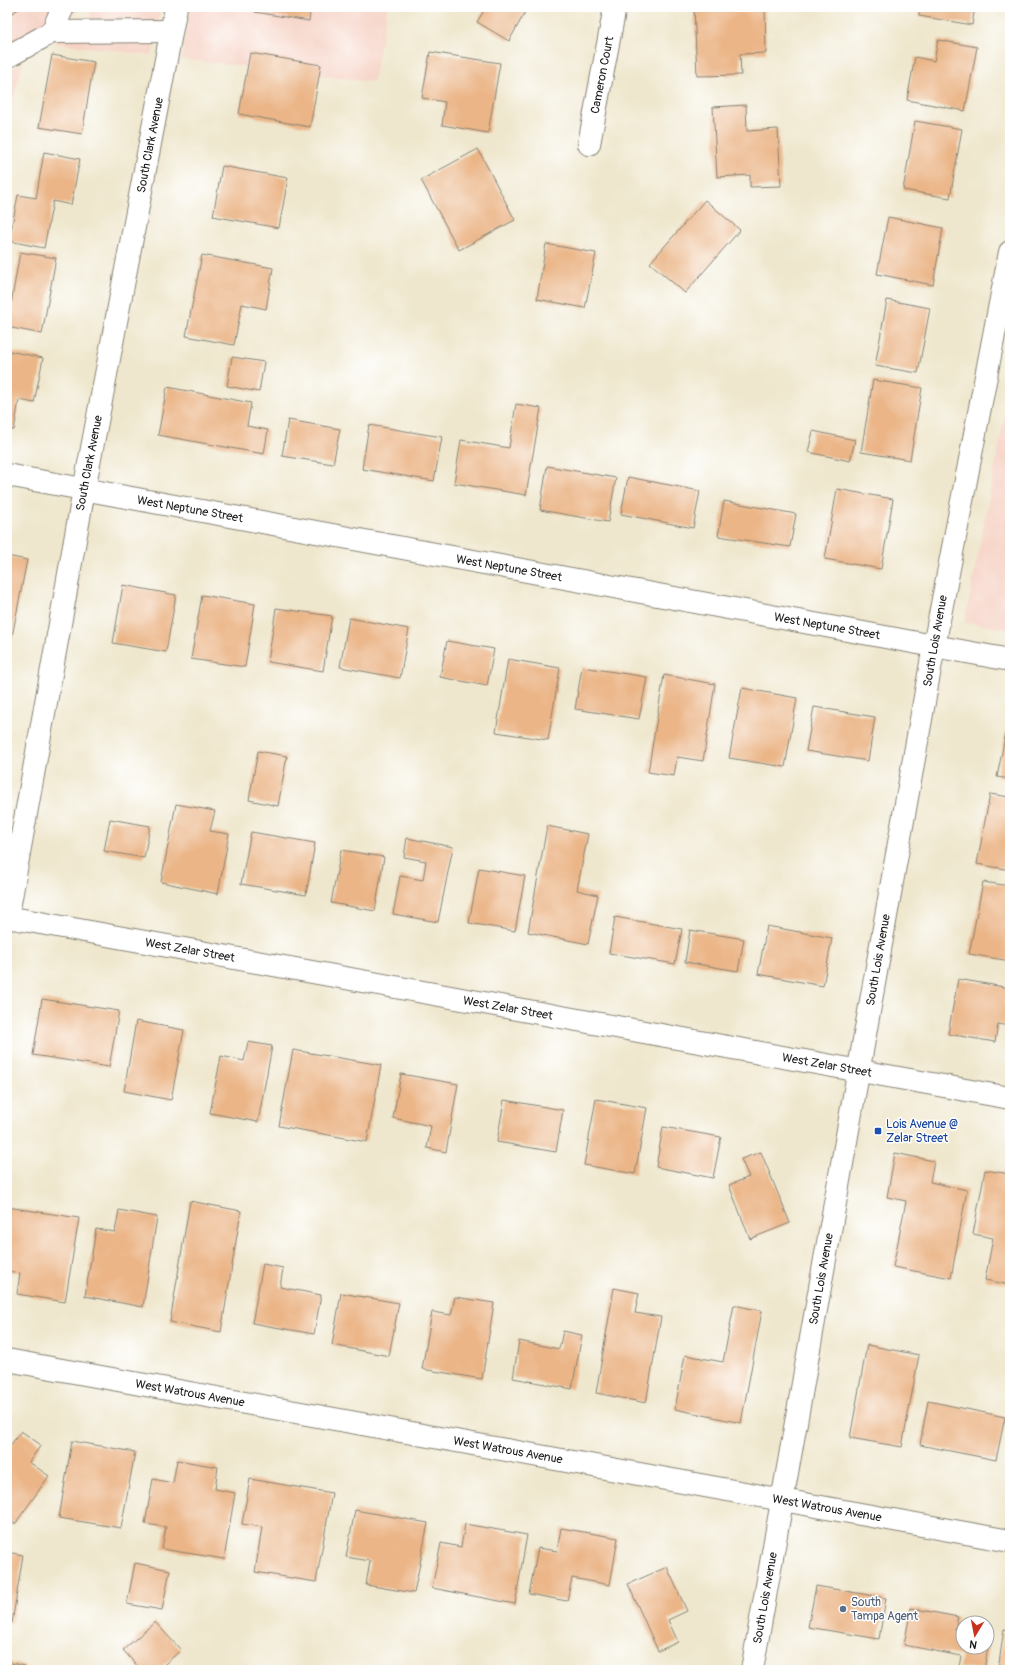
<svg xmlns="http://www.w3.org/2000/svg" width="1017" height="1677" font-family="Pangolin,sans-serif">
	<style>
		.built { fill: #f6d2c4 }
		.building { fill: #ebb587 }
		.lines { fill: none; stroke-linecap: round; stroke-linejoin: round }
		.minor-casing { stroke: #868274; stroke-width: 24 }
		.minor { stroke: #fff; stroke-width: 22 }
		.transit-dot { fill: #1a4fb4; stroke: #fff; stroke-width: 1.5 }
		.service-dot { fill: #5c6f8a; stroke: #fff; stroke-width: 1.5 }
		.labels { text-anchor: middle; stroke-width: 3; stroke-linejoin: round; paint-order: stroke }
		.street-label { font-size: 12px; fill: #1c1c1c; stroke: #fff }
		.transit-label { font-size: 12px; fill: #164399; stroke: #fff; text-anchor: start }
		.service-label { font-size: 12px; fill: #4e5e75; stroke: #fff; text-anchor: start }
	</style>
	<rect width="100%" height="100%" fill="#fff"/>
	<filter id="ink" filterUnits="userSpaceOnUse"><feTurbulence type="fractalNoise" baseFrequency=".025" numOctaves="2"/><feDisplacementMap in="SourceGraphic" scale="8" xChannelSelector="R" yChannelSelector="G"/><feConvolveMatrix kernelMatrix="1 2 1 2 8 2 1 2 1" color-interpolation-filters="sRGB"/></filter>
	<filter id="wash" filterUnits="userSpaceOnUse"><feTurbulence type="fractalNoise" baseFrequency=".012" numOctaves="4" result="noise"/><feDisplacementMap in="SourceGraphic" scale="16" xChannelSelector="R" yChannelSelector="G"/><feGaussianBlur stdDeviation="0.9" result="paint"/><feColorMatrix in="noise" values="0 0 0 0 0 0 0 0 0 0 0 0 0 0 0 0 0 1.4 0 .05"/><feComposite in="paint" operator="in"/></filter>
	<g filter="url(#wash)">
		<rect width="100%" height="100%" fill="#efe7cd"/>
		<g class="built">
			<polygon points="7,7 73,7 77,13 7,56"/>
			<polygon points="89,7 161,7 152,55 54,43 86,23 90,16"/>
			<polygon points="191,7 388,7 373,82 181,59"/>
			<polygon points="23,62 7,124 7,72"/>
			<polygon points="1010,388 1010,630 965,622"/>
		</g>
		<g id="blocks">
			<g class="building">
				<polygon points="7,7 21,7 9,16"/>
				<polygon points="256,7 311,7 309,21 255,12"/>
				<polygon points="486,7 528,7 509,41 477,22"/>
				<polygon points="694,7 765,7 766,53 740,54 741,75 697,76"/>
				<polygon points="920,7 975,7 972,25 919,16"/>
				<polygon points="938,40 977,47 965,111 907,100 915,57 934,61"/>
				<polygon points="430,52 500,63 488,133 442,125 445,102 422,98"/>
				<polygon points="250,53 321,65 310,127 239,114"/>
				<polygon points="52,55 94,62 82,134 39,127"/>
				<polygon points="746,105 747,131 778,129 781,186 750,187 750,175 717,177 713,107"/>
				<polygon points="915,121 962,129 950,198 903,190"/>
				<polygon points="478,149 515,220 459,250 421,180"/>
				<polygon points="44,152 80,159 71,205 53,201 44,248 9,241 18,195 36,198"/>
				<polygon points="222,166 288,178 279,228 213,216"/>
				<polygon points="705,200 740,230 685,293 650,263"/>
				<polygon points="888,217 943,228 933,285 877,274"/>
				<polygon points="546,244 596,253 585,308 537,299"/>
				<polygon points="20,252 56,258 42,334 7,327"/>
				<polygon points="202,255 273,268 266,309 242,304 234,345 186,336"/>
				<polygon points="887,300 930,308 918,373 875,366"/>
				<polygon points="9,351 43,358 34,403 19,400 14,430 7,429 7,360"/>
				<polygon points="232,357 264,362 259,392 227,386"/>
				<polygon points="873,380 922,388 910,460 861,452"/>
				<polygon points="167,387 251,403 247,426 268,430 264,454 158,435"/>
				<polygon points="516,404 541,408 526,495 454,483 461,440 509,448"/>
				<polygon points="288,420 340,429 333,464 282,456"/>
				<polygon points="369,425 442,437 434,481 362,469"/>
				<polygon points="813,431 855,440 850,461 808,452"/>
				<polygon points="547,466 616,478 608,522 540,510"/>
				<polygon points="628,477 700,491 693,528 621,514"/>
				<polygon points="837,489 893,499 881,569 825,559"/>
				<polygon points="724,501 796,514 790,547 718,536"/>
				<polygon points="7,556 27,560 9,652 7,651"/>
				<polygon points="123,585 176,595 166,652 113,643"/>
				<polygon points="202,595 255,604 245,667 191,659"/>
				<polygon points="276,608 332,616 323,671 268,662"/>
				<polygon points="349,618 409,629 400,678 340,667"/>
				<polygon points="447,641 494,649 487,686 440,677"/>
				<polygon points="508,659 560,668 548,740 496,732"/>
				<polygon points="582,667 647,677 639,719 575,709"/>
				<polygon points="664,675 715,684 703,761 677,757 674,776 648,772"/>
				<polygon points="742,688 797,698 785,767 729,758"/>
				<polygon points="814,707 875,717 868,761 806,751"/>
				<polygon points="1009,717 1010,718 1010,779 997,777"/>
				<polygon points="258,751 287,756 278,806 249,800"/>
				<polygon points="990,794 1010,797 1010,870 977,864"/>
				<polygon points="176,804 215,811 210,831 229,834 218,894 161,882"/>
				<polygon points="110,819 150,826 144,858 104,851"/>
				<polygon points="547,826 588,834 577,890 598,895 588,944 528,932"/>
				<polygon points="251,832 315,843 306,895 241,884"/>
				<polygon points="407,838 453,847 438,922 393,914 400,876 423,880 426,861 404,857"/>
				<polygon points="341,850 384,857 375,911 331,903"/>
				<polygon points="479,868 525,876 515,931 469,923"/>
				<polygon points="983,882 1010,886 1010,961 969,954"/>
				<polygon points="615,917 682,929 675,964 609,953"/>
				<polygon points="767,926 832,938 823,986 758,974"/>
				<polygon points="690,930 744,939 738,971 685,962"/>
				<polygon points="958,979 1010,988 1010,1026 998,1024 995,1042 948,1034"/>
				<polygon points="42,999 119,1011 109,1067 33,1055"/>
				<polygon points="136,1021 184,1030 171,1100 124,1091"/>
				<polygon points="248,1042 272,1046 258,1122 210,1113 221,1056 244,1061"/>
				<polygon points="293,1050 381,1065 367,1142 279,1126"/>
				<polygon points="401,1074 458,1084 446,1152 427,1148 431,1126 393,1118"/>
				<polygon points="596,1099 647,1108 635,1174 584,1165"/>
				<polygon points="504,1100 563,1110 556,1152 497,1142"/>
				<polygon points="663,1127 721,1137 713,1178 656,1167"/>
				<polygon points="761,1152 790,1223 750,1239 729,1185 749,1177 741,1159"/>
				<polygon points="895,1153 934,1161 930,1182 967,1190 951,1278 893,1267 906,1201 887,1197"/>
				<polygon points="985,1170 1010,1174 1010,1285 985,1280 993,1238 973,1234"/>
				<polygon points="190,1201 241,1211 221,1332 170,1322"/>
				<polygon points="7,1207 79,1218 65,1302 17,1294 20,1273 7,1271"/>
				<polygon points="119,1210 157,1217 143,1307 85,1296 96,1229 115,1232"/>
				<polygon points="263,1264 283,1268 280,1287 321,1295 314,1334 252,1323"/>
				<polygon points="614,1288 639,1293 635,1313 661,1317 646,1403 596,1393"/>
				<polygon points="341,1293 399,1303 389,1356 332,1345"/>
				<polygon points="455,1297 494,1303 482,1379 422,1369 432,1312 451,1315"/>
				<polygon points="734,1305 762,1311 741,1423 675,1409 685,1355 723,1362"/>
				<polygon points="563,1331 582,1335 572,1389 513,1378 519,1341 559,1349"/>
				<polygon points="867,1345 919,1355 902,1447 850,1438"/>
				<polygon points="928,1401 1005,1417 996,1460 920,1445"/>
				<polygon points="21,1431 41,1445 29,1462 49,1476 15,1524 7,1518 7,1450"/>
				<polygon points="72,1441 135,1452 121,1528 59,1518"/>
				<polygon points="177,1460 218,1467 215,1489 235,1493 224,1559 162,1549 166,1527 145,1524 153,1479 173,1483"/>
				<polygon points="250,1479 332,1493 316,1582 255,1572 262,1527 242,1524"/>
				<polygon points="355,1510 428,1523 414,1593 366,1585 370,1561 346,1557"/>
				<polygon points="465,1524 527,1535 515,1604 432,1588 441,1543 461,1547"/>
				<polygon points="561,1528 618,1538 610,1585 572,1578 567,1601 529,1594 538,1548 557,1551"/>
				<polygon points="7,1552 23,1555 12,1623 7,1623"/>
				<polygon points="135,1563 170,1570 162,1610 127,1604"/>
				<polygon points="667,1567 687,1611 668,1620 678,1642 658,1651 628,1584"/>
				<polygon points="816,1586 886,1598 879,1639 808,1627"/>
				<polygon points="911,1608 958,1617 955,1629 963,1630 963,1647 987,1647 987,1635 990,1635 984,1670 959,1667 961,1656 904,1645"/>
				<polygon points="155,1622 181,1650 158,1670 141,1670 123,1650"/>
				<polygon points="1004,1629 1010,1630 1010,1670 998,1670"/>
				<polygon points="7,1662 25,1666 24,1670 7,1670"/>
			</g>
		</g>
	</g>
	<g filter="url(#ink)">
		<use href="#blocks" fill-opacity="0" stroke="#868274" stroke-width="1"/>
		<g class="lines">
			<defs>
				<g id="minor">
					<polyline points="52,32 63,7"/>
					<polyline points="7,57 52,32 171,31"/>
					<polyline points="589,144 615,7"/>
					<polyline points="7,475 1010,660"/>
					<polyline points="7,917 1010,1098"/>
					<polyline points="7,920 84,490 176,7"/>
					<polyline points="7,1360 1010,1541"/>
					<polyline points="752,1670 934,646 1010,252"/>
				</g>
			</defs>
			<use href="#minor" class="minor-casing"/>
			<use href="#minor" class="minor"/>
		</g>
	</g>
	<rect class="transit-dot" x="874" y="1127" width="8" height="8" rx="2"/>
	<circle class="service-dot" cx="843" cy="1609" r="4"/>
	<g class="labels">
		<g class="street-label">
			<text transform="translate(602 75) rotate(-79)" y="4">Cameron Court</text>
			<text transform="translate(150 145) rotate(-79)" y="4">South Clark Avenue</text>
			<text transform="translate(89 463) rotate(-79)" y="4">South Clark Avenue</text>
			<text transform="translate(190 509) rotate(10)" y="4">West Neptune Street</text>
			<text transform="translate(509 568) rotate(10)" y="4">West Neptune Street</text>
			<text transform="translate(827 626) rotate(10)" y="4">West Neptune Street</text>
			<text transform="translate(935 641) rotate(-80)" y="4">South Lois Avenue</text>
			<text transform="translate(190 950) rotate(10)" y="4">West Zelar Street</text>
			<text transform="translate(878 960) rotate(-80)" y="4">South Lois Avenue</text>
			<text transform="translate(508 1008) rotate(10)" y="4">West Zelar Street</text>
			<text transform="translate(827 1065) rotate(10)" y="4">West Zelar Street</text>
			<text transform="translate(821 1279) rotate(-80)" y="4">South Lois Avenue</text>
			<text transform="translate(190 1393) rotate(10)" y="4">West Watrous Avenue</text>
			<text transform="translate(508 1450) rotate(10)" y="4">West Watrous Avenue</text>
			<text transform="translate(827 1508) rotate(10)" y="4">West Watrous Avenue</text>
			<text transform="translate(765 1598) rotate(-80)" y="4">South Lois Avenue</text>
		</g>
		<g class="transit-label">
			<text x="886" y="1128">Lois Avenue @<tspan x="886" dy="14">Zelar Street</tspan></text>
		</g>
		<g class="service-label">
			<text x="851" y="1606">South<tspan x="851" dy="14">Tampa Agent</tspan></text>
		</g>
	</g>
	<rect width="1017" height="1677" fill="none" stroke="#fff" stroke-width="24"/>
	<g transform="translate(975 1635) rotate(190)"><circle r="19" fill="#ffffff" stroke="#a4a4a4"/>
	<path d="M0-3L7 15L0 10L-7 15Z" fill="#c8321e"/>
	<text y="-6" font-size="11" font-weight="bold" text-anchor="middle" fill="#1c1c1c">N</text>
	</g>
</svg>
